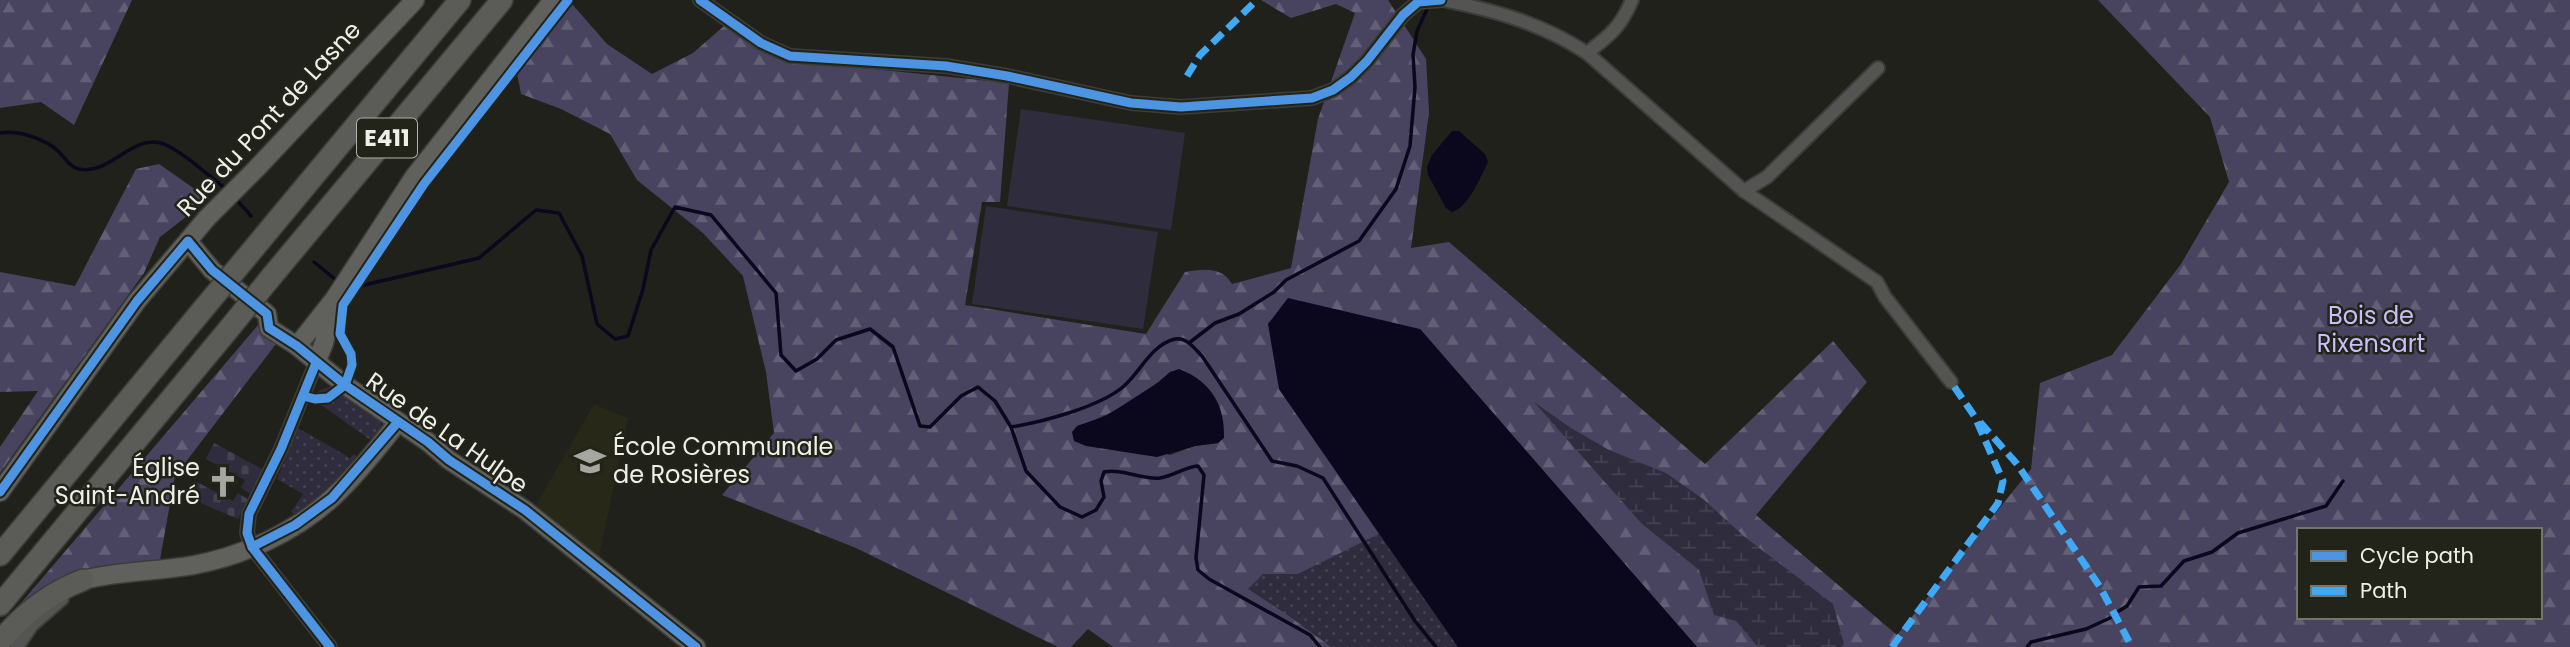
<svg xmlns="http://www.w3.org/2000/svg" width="2570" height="647" font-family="Poppins,sans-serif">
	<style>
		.built { fill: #282819 }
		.grass { fill: url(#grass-dots) }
		.forest { fill: url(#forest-firs); fill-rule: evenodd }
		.wetland { fill: url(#wetland-marsh) }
		.cemetery { fill: url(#cemetery-stones) }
		.garden { fill: #2f2d3d }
		.water { fill: #0b071c }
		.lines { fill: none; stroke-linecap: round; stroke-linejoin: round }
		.stream { stroke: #0b071c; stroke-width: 3.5 }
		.street-casing { stroke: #3c3d39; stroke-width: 16 }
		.secondary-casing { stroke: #3c3d39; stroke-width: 21 }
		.highway-casing { stroke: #3c3d39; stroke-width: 24 }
		.street { stroke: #545452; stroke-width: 12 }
		.secondary { stroke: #60605d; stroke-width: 18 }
		.highway { stroke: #5b5b57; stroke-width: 21 }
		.highway-bridge-casing { stroke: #3c3d39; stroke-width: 24; stroke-linecap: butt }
		.highway-bridge { stroke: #5b5b57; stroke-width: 21 }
		.quiet { stroke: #3fa9f5; stroke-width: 7; stroke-dasharray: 14 7; stroke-linecap: butt }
		.cycleway-casing { stroke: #222319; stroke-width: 13 }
		.cycleway { stroke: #4d94e3; stroke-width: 9 }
		.labels { text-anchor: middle; stroke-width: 5; stroke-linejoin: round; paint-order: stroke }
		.shield { fill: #222319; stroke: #b1b2aa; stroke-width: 2 }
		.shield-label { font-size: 23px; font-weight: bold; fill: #eeefe8 }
		.street-label { font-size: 24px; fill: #eeefe8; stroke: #222319 }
		.park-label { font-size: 24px; fill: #c6bffc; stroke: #222319 }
		.poi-label { font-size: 24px; fill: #eeefe8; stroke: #222319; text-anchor: start }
	</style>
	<defs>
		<pattern id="grass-dots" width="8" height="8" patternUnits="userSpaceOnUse" patternTransform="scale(1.75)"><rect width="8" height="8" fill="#2f2d3d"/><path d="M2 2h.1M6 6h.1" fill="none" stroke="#434250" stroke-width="1.8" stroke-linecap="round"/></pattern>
		<pattern id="forest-firs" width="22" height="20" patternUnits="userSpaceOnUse" patternTransform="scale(1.75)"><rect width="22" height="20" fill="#484460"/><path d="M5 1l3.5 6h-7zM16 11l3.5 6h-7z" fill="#635f77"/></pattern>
		<pattern id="wetland-marsh" width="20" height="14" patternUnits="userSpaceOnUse" patternTransform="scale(1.75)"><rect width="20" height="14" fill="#2f2d3d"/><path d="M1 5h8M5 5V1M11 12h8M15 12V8" fill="none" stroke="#434250"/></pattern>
		<pattern id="cemetery-stones" width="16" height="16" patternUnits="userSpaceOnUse" patternTransform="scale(1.75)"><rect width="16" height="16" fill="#2f2d3d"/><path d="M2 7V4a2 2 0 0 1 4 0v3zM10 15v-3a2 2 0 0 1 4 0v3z" fill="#434250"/></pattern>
	</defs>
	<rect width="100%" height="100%" fill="#20211b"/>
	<polygon class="built" points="594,404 628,418 599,557 536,505"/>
	<g class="grass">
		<path d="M 332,386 L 337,387 C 352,398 393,416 378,437 L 369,439 L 313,399 L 320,390 Z"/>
		<polygon points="298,428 350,458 354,454 360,458 332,488 295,515 291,512 303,494 277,479"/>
		<polygon points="1379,534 1458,647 1331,647 1247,589 1263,574 1298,574"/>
	</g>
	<g class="forest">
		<polygon points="0,0 132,0 74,125 41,102 0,108"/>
		<path d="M 1261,0 L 1388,0 L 1426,59 L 1429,112 L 1411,248 L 1449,242 L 1705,464 L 1833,341 L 1867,382 L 1756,515 L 1897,635 L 2031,469 L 2040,383 L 2112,355 L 2181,264 L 2229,182 L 2210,117 L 2098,0 L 2570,0 L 2570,647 L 1697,647 L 1420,329 L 1279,389 L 1379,534 L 1298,574 L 1263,574 L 1248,589 L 1289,616 L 1331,647 L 1113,647 L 1088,629 L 1071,647 L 1058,647 L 856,548 L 722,495 L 774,433 L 766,372 L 743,276 L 703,233 L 637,180 L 610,134 L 561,109 L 521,94 L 517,73 L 572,4 L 607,44 L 652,74 L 693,53 L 724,26 L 767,53 L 786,60 L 1009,83 L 1000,202 L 982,202 L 965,305 L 1146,334 L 1185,272 C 1202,269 1222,266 1232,284 L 1291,268 L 1318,119 L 1355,13 L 1336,4 L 1291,18 ZM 1170,372 L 1218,443 L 1195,446 L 1170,455 L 1077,426 C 1111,416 1144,395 1170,372 ZM 2299,530 L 2540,530 L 2540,617 L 2299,617 Z"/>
		<polygon points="159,164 209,199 160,237 144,273 0,473 0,447 38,391 0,392 0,272 75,286 136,169"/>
		<polygon points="259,324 279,340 175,476 159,565 111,568 4,623"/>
	</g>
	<polygon class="wetland" points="1534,402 1571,428 1609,450 1666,473 1703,499 1745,537 1833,604 1844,644 1841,647 1758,647 1736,621 1714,615 1699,570 1641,523"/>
	<g class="cemetery">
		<polygon points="214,443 264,470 251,494 241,488 245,480 206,459"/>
		<polygon points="195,481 233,501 238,493 249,500 238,519 189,498"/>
	</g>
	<g class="garden">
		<polygon points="1021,109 1185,133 1171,230 1007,206"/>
		<polygon points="986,206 1158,232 1143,329 972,304"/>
	</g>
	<g class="water">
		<path d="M 1452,131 L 1459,131 L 1485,154 L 1488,162 C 1481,176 1469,207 1452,212 L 1446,208 L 1428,175 L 1427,167 L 1432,155 Z"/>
		<polygon points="1288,298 1420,329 1697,647 1458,647 1279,389 1268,324"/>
		<path d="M 1179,369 C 1211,381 1225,405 1224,438 L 1218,443 L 1195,446 L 1157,457 L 1086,446 L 1074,441 L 1072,432 L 1077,426 L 1106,416 L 1159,382 L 1170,372 Z"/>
	</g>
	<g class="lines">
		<g class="stream">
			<path d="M 0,133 C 19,130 46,139 59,152 C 66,159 70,167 79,169 C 110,176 133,132 164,144 C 186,154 206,174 225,188"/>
			<polyline points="237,200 251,216"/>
			<polyline points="314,262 336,280"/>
			<path d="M 360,286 L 479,258 L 536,210 L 559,213 L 582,256 L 597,324 L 615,339 L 628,336 L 643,289 L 651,250 L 675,207 L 711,215 L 776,293 L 781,355 L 796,371 L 817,359 L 836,340 L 870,329 L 893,347 L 920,426 L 930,427 L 961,396 L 978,387 L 995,401 L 1011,427 L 1026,471 L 1060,507 L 1082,517 L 1096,510 L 1104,497 L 1101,481 L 1104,472 C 1122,468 1142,480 1160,478 C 1173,476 1185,467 1198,466 L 1204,475 L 1196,558 L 1198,570 L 1209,579 L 1310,635 L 1320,647"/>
			<polyline points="1189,343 1215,323 1239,314 1274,292 1286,280 1359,241 1396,189 1410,146 1415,87 1413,55 1417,31 1427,9"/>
			<path d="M 1011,427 C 1042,422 1100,407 1124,386 C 1141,371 1151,345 1175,339 C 1187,337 1195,349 1202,356 L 1272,461 L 1297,466 L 1323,478 L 1415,621 L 1436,647"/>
			<polyline points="2119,611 2127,606 2139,587 2161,586 2184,561 2212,552 2238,533 2326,506 2343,481"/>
			<polyline points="2027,647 2031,642 2086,629 2110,618"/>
		</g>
		<defs>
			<g id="street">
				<polyline points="700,0 761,43 790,56 946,66 1007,76 1131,103 1181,107 1312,98 1333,90 1351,77 1367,61 1403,15 1418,2 1441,0"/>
				<path d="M 1443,0 C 1496,11 1541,23 1587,53 L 1744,191 L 1877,282 L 1885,297 L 1951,382"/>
				<path d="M 1587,53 C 1609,36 1621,27 1632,0"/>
				<polyline points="1744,191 1767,177 1878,68"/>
				<polyline points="316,363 281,449 249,514 247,533 252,547 330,647"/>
				<polyline points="17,647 32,625 62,599"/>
			</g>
			<g id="secondary">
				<polyline points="188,241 212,270 267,314 269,328 297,346 345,385 428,442 449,460 525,510 696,647"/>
				<polyline points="297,346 335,298 414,177 553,0"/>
				<polyline points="316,363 324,343 332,306"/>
				<polyline points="0,492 137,301 207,218 256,169 415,0"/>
				<path d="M 83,580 C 122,570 156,572 194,565 C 243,556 295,532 332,498 C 356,476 378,448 398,422"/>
			</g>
			<g id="highway">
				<polyline points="245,259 460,0"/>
				<polyline points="272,276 502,0"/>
				<polyline points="0,555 204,308"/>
				<polyline points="0,605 228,330"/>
				<path d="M 0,642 C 23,613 49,593 83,580"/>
			</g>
		</defs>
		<use href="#street" class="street-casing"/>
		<use href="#secondary" class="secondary-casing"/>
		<use href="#highway" class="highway-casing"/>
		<use href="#street" class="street"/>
		<use href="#secondary" class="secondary"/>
		<use href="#highway" class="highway"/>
		<defs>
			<g id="highway-bridge">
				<polyline points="204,308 245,259"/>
				<polyline points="228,330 272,276"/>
			</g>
		</defs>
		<use href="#highway-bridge" class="highway-bridge-casing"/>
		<use href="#highway-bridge" class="highway-bridge"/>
		<g class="quiet">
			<polyline points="1187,76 1200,55 1257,0"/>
			<polyline points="1980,422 2017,464 2100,587 2132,647"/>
			<polyline points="1892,647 1998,503 2003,481 1975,417 1951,382"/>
		</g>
		<defs>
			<g id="cycleway">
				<polyline points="700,0 761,43 790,56 946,66 1007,76 1131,103 1181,107 1312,98 1333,90 1351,77 1367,61 1403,15 1418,2 1441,0"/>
				<polyline points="316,363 281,449 249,514 247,533 252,547 330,647"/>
				<polyline points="303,396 315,399 328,398 345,385 352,365 351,354 340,334 343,305 424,184 568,0"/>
				<polyline points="0,492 137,301 188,241 212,270 267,314 269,328 297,346 345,385 428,442 449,460 525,510 696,647"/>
				<polyline points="252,547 295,525 332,498 398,422"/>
			</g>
		</defs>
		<use href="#cycleway" class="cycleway-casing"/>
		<use href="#cycleway" class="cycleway"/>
	</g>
	<defs>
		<symbol id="school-bare" viewBox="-9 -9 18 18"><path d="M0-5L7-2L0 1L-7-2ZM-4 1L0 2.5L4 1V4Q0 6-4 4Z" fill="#a6a7a0" stroke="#222319" stroke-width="2.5" paint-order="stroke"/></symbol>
		<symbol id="church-bare" viewBox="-9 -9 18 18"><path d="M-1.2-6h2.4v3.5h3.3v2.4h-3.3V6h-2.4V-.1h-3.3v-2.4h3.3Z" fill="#a6a7a0" stroke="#222319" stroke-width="2.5" paint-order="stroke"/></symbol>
	</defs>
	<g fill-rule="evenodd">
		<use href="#school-bare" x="568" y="439" width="44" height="44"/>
		<use href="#church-bare" x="201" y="460" width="44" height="44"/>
	</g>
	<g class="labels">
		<rect class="shield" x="357" y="118.5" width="60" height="39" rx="5"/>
		<g class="shield-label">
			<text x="387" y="146">E411</text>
		</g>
		<g class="street-label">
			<text transform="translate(269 119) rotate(-47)" y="8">Rue du Pont de Lasne</text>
			<text transform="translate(447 433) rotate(35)" y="8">Rue de La Hulpe</text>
		</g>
		<g class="park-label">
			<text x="2371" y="324">Bois de<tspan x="2371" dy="28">Rixensart</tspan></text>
		</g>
		<g class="poi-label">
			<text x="613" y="455">École Communale<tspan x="613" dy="28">de Rosières</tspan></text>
			<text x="200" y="476" text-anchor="end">Église<tspan x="200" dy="28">Saint-André</tspan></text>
		</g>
	</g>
	<rect x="2297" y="528" width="245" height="91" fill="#222319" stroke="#74756c" stroke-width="2"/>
	<rect x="2311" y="551" width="35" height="10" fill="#4d94e3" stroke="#74756c" stroke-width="2"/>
	<text x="2360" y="563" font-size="21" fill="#eeefe8">Cycle path</text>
	<rect x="2311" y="586" width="35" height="10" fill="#3fa9f5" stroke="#74756c" stroke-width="2"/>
	<text x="2360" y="598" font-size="21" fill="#eeefe8">Path</text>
</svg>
